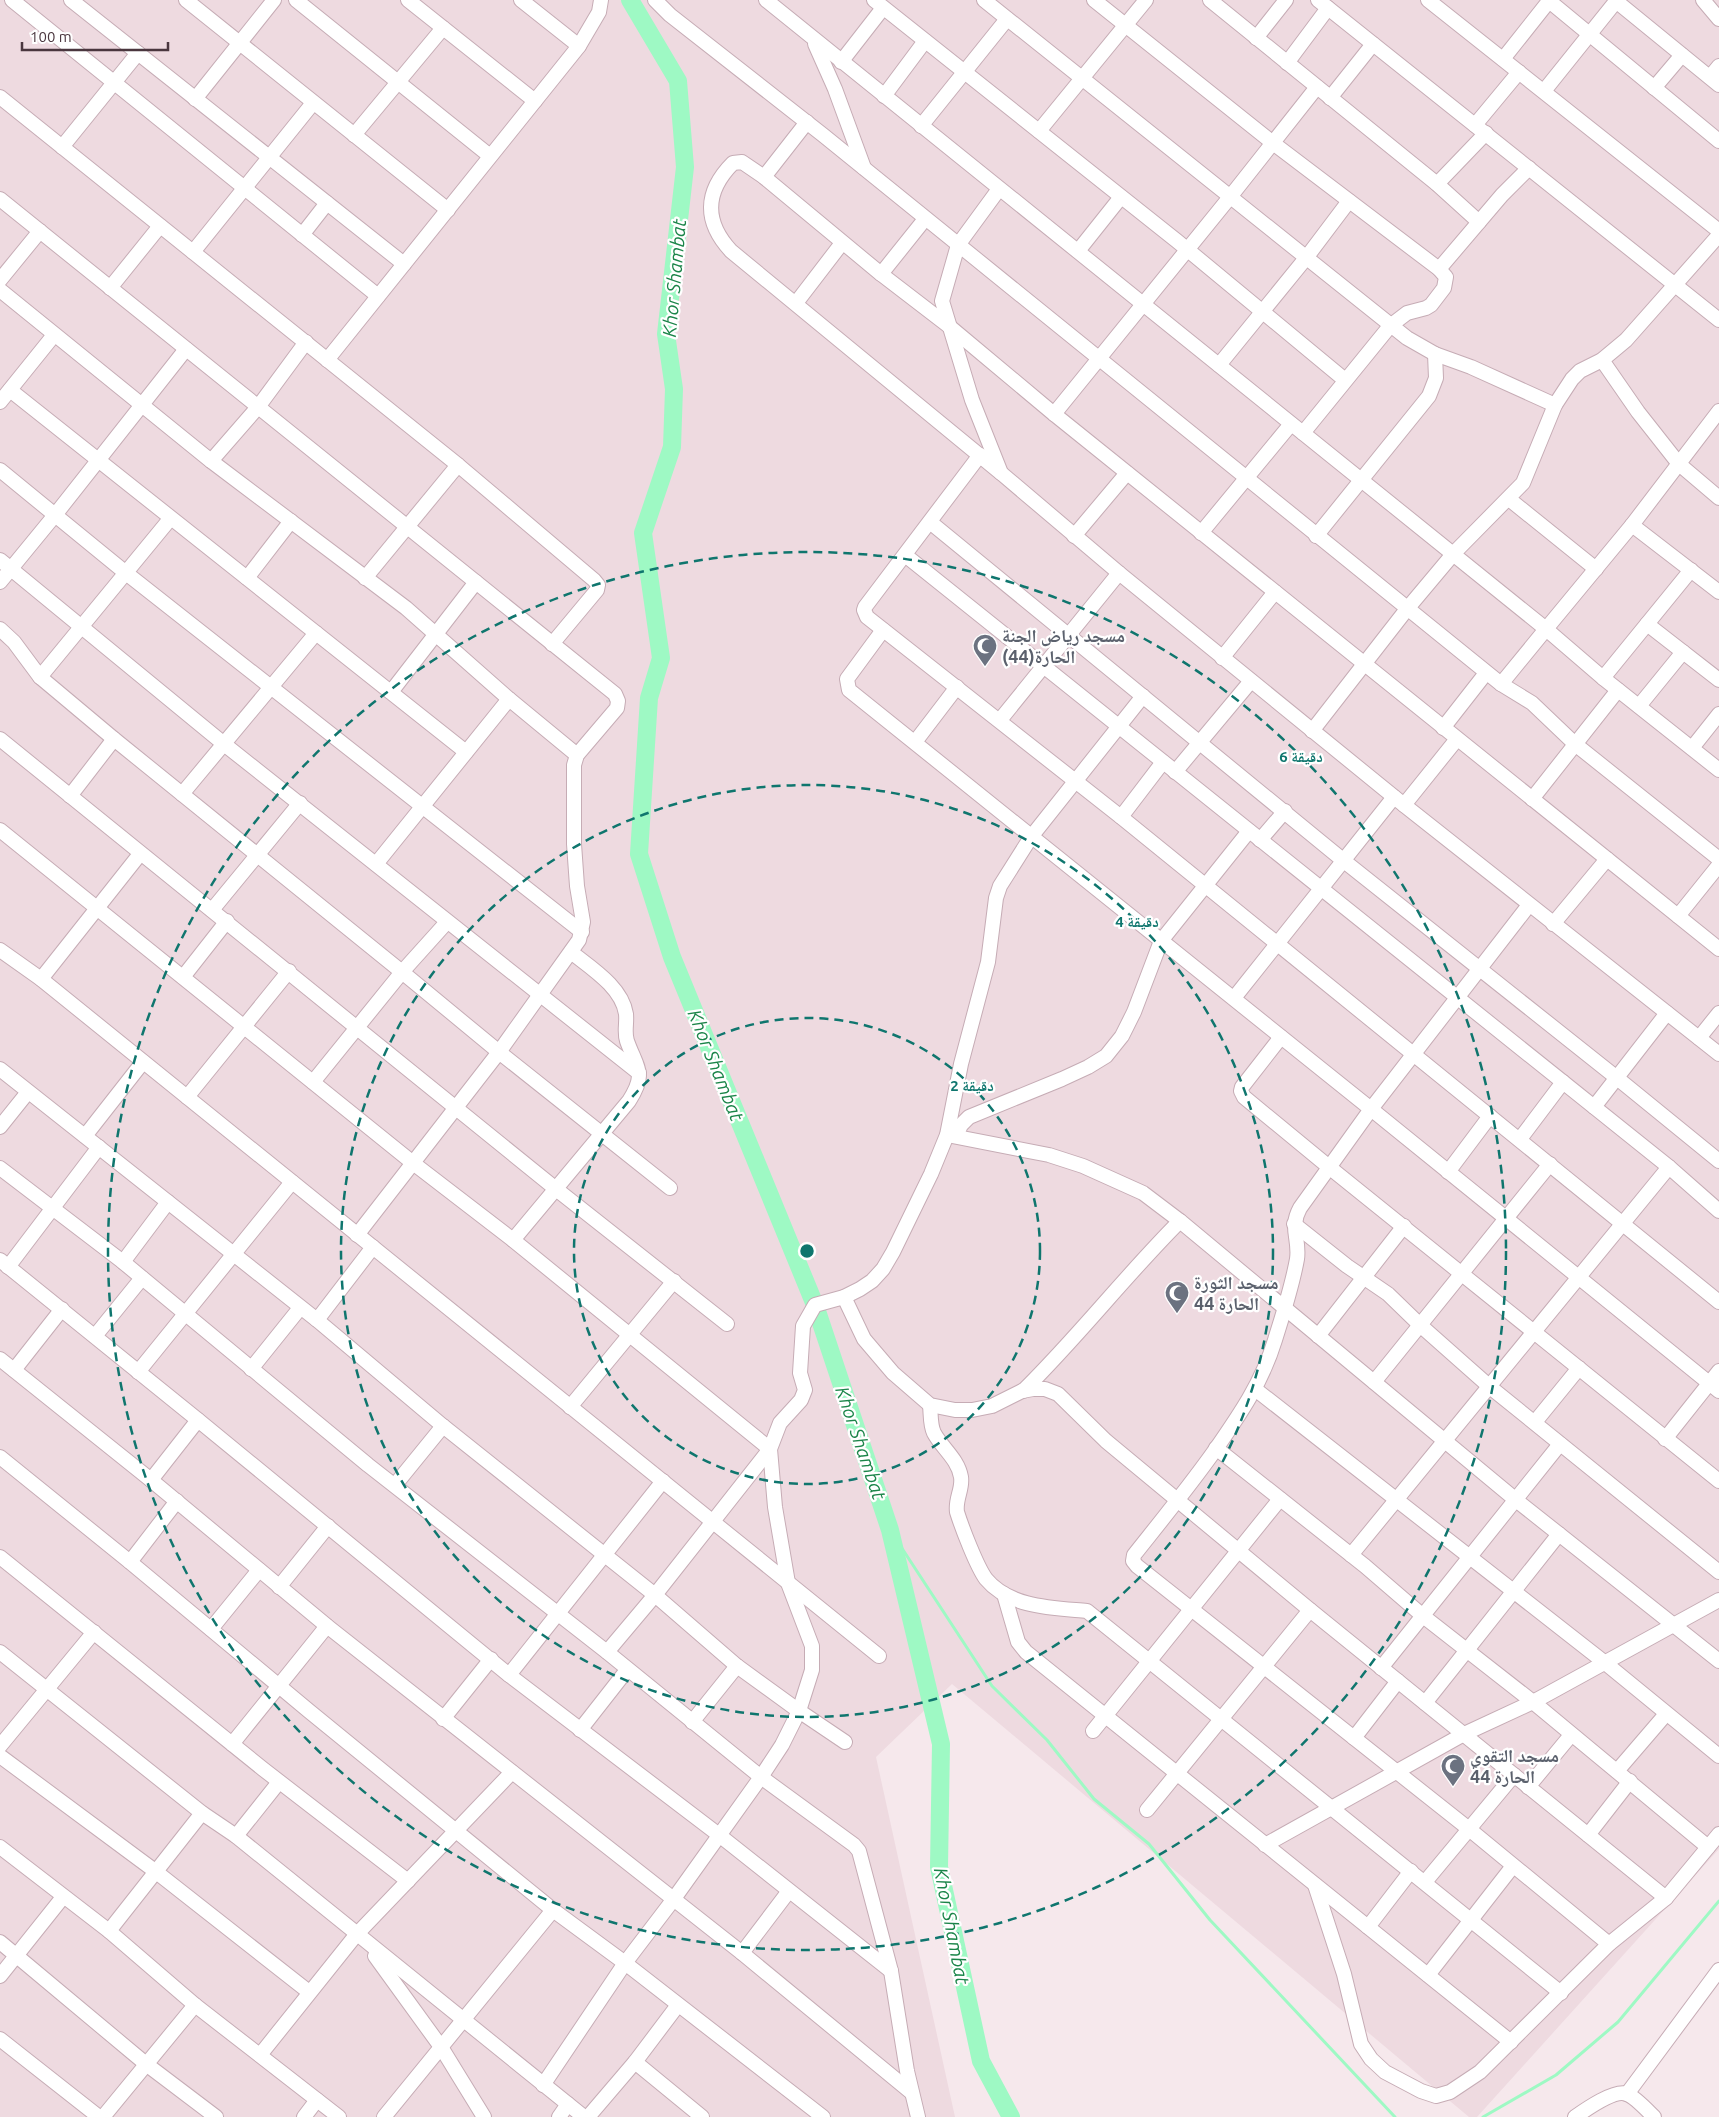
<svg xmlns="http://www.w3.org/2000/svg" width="1719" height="2117" font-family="Ubuntu,'Noto Naskh Arabic',sans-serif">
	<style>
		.residential { fill: #eedae0 }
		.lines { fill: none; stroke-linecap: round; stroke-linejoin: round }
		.stream { stroke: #9ef9c4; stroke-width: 3 }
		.river { stroke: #9ef9c4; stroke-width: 18 }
		.minor-casing { stroke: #c6acb5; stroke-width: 16 }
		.minor { stroke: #fff; stroke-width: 14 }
		.ring { fill: none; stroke: #0f766e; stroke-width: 2.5; stroke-dasharray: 9 6 }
		.labels { text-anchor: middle; stroke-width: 4.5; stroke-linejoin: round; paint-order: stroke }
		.worship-label { font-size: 18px; font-weight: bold; fill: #5b616d; stroke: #fff; text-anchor: start }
		.water-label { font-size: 19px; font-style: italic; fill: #1b8549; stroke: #fff }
		.centre { fill: #0f766e; stroke: #fff; stroke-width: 2.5 }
		.ring-label { font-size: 15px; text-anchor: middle; font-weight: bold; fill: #0f766e; stroke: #fff; stroke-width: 4.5; stroke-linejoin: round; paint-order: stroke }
	</style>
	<rect width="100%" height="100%" fill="#f6e8ec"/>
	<polygon class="residential" points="0,0 1719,0 1719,1849 1477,2117 1469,2117 952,1684 876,1757 955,2117 0,2117"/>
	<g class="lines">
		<g class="stream">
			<polyline points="890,1530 992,1686 1047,1740 1094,1799 1149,1844 1210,1920 1395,2117"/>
			<polyline points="1483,2117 1556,2075 1618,2022 1719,1901"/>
		</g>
		<polyline class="river" points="630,0 678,81 685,167 666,334 674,389 672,447 643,533 661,658 649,698 639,854 672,957 815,1305 890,1530 941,1744 939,1867 981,2061 1011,2117"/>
		<defs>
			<g id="minor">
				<polyline points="12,0 378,296"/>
				<polyline points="71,0 404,264"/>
				<polyline points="186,0 448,210"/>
				<polyline points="296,0 490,156"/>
				<polyline points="408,0 535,101"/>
				<polyline points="655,0 670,15 823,135 1501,684"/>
				<polyline points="766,0 1546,629 1632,525 1719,411"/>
				<polyline points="874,0 1177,241 1345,380"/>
				<polyline points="984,0 1407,338 1435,354 1471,367 1555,405"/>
				<polyline points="1094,0 1273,143 1439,269 1446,277 1444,288 1431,305 1426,308 1407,313 1390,326 1303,433"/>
				<polyline points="1210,0 1437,184 1479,222"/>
				<polyline points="1318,0 1719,320"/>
				<polyline points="1428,0 1719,231"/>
				<polyline points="1548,0 1719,141"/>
				<polyline points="1703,0 1719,19"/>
				<polyline points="1616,1 1719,85"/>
				<polyline points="1256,38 1286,0"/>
				<polyline points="815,44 835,89 864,168"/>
				<polyline points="579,46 599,12 601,0"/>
				<polyline points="1503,59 1549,1"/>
				<polyline points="841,62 883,8"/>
				<polyline points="1287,63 1328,8"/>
				<polyline points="1710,77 1719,66"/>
				<polyline points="1654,88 1682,55"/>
				<polyline points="1544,91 1617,0"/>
				<polyline points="884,96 925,41"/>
				<polyline points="0,97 458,465 594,580 598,585 597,590 552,644"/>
				<polyline points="1330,98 1373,44"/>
				<polyline points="195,99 274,0"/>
				<polyline points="1475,125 1519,72"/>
				<polyline points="921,126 1007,19"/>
				<polyline points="1039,131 1146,0"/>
				<polyline points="354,135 443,28"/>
				<polyline points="62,147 138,53"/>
				<polyline points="764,177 807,122"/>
				<polyline points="1437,184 1486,133"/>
				<polyline points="999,189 958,245 942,301 972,400 1001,473 1119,573 1404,805 1719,1054"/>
				<polyline points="0,199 615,694 618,701 617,708 577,755 574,765 574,844 577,886 583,922 579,940 499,1052 357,1235"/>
				<polyline points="302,235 327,203"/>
				<polyline points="1078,251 1121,197"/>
				<polyline points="193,252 313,103"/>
				<polyline points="1439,269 1502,195 1529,168"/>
				<polyline points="881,274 925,219"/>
				<polyline points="0,280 40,231"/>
				<polyline points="110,288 160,226"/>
				<polyline points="0,290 211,461 406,608 509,699 577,755"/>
				<polyline points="796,303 842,243"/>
				<polyline points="327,360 579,46 521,0"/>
				<polyline points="1602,360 1638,412 1679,464 1719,498"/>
				<polyline points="1219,365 1306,258 1349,201"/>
				<polyline points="10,390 466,752"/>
				<polyline points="0,402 54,335"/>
				<polyline points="1054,414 1230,197 1317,87"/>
				<polyline points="980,455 865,607 864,610 867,617 1121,817 1719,1302"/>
				<polyline points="211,461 258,407 306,342"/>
				<polyline points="0,470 126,573 582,932"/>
				<path d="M 1001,473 L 731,251 C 704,222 704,192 733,163 L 742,162 L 764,177 L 881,274 L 950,327 L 1054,414 L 1719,949"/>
				<polyline points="1509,499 1596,569"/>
				<polyline points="930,522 1344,861 1617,1078 1719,1161"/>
				<polyline points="1632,525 1719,592"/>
				<polyline points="1201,533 1291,424"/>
				<polyline points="1074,536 1127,473"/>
				<polyline points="1316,536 1429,396 1436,378 1435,354"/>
				<polyline points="905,555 1669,1167 1719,1211"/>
				<polyline points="0,560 224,744 639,1073"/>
				<polyline points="247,578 291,521"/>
				<polyline points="365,578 458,465"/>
				<polyline points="0,582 55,515 186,349"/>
				<polyline points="1647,624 1691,570"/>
				<polyline points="0,629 14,642 40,677 114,739 402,972 499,1052 670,1188"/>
				<polyline points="883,630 847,679 849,690 1371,1109 1719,1391"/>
				<polyline points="1683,652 1719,680"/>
				<polyline points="1222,658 1275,592"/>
				<polyline points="40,677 170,519"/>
				<polyline points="1603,678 1719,770"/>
				<polyline points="391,692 476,582"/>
				<polyline points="1639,706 1683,652 1647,624 1603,678 1546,629 1501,684 1532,703 1575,744 1719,859"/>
				<polyline points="1000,720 1119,573"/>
				<polyline points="1443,728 1486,673"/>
				<polyline points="1312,731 1407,609 1454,553 1523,483 1555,405 1572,379 1580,371 1602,360 1626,340 1719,235"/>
				<polyline points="0,739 556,1189 727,1324"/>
				<polyline points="915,742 957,687"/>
				<polyline points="1692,748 1719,714"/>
				<polyline points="1175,772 1251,681"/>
				<polyline points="182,794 316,633"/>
				<polyline points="70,796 114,739"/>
				<polyline points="1532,799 1618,690"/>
				<polyline points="1404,805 1457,739"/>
				<polyline points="1121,817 1163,762"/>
				<polyline points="0,830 413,1163 513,1240 770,1449 655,1595 607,1652"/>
				<polyline points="1260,840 1285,811"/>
				<polyline points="376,864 509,699"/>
				<path d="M 1529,905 L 1371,1109 L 1300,1208 C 1289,1228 1300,1239 1297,1259 C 1292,1287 1283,1314 1275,1340 C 1262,1383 1238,1417 1213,1453 C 1188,1488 1161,1521 1134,1555 L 1133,1561 L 1137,1566 L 1469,1829 L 1609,1944"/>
				<polyline points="212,910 300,803"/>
				<polyline points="1678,916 1719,865"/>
				<polyline points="1553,924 1607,859"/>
				<polyline points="0,950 41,979 879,1656"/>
				<polyline points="183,977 227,921"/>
				<polyline points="41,979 140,854"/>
				<polyline points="1234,998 1394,797"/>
				<polyline points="1281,1037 1242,1087 1241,1091 1244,1097 1329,1167 1719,1481"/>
				<polyline points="1699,1038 1719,1013"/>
				<polyline points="0,1069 317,1320 443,1426 655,1595 737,1666 799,1711 845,1742"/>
				<polyline points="313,1082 402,972 447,922"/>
				<polyline points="187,1097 289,971"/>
				<polyline points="1594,1107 1667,1013"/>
				<polyline points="0,1127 28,1092"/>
				<polyline points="947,1135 1049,1155 1083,1166 1143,1193 1180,1221 1516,1500 1719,1661"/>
				<polyline points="85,1136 143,1062"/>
				<polyline points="956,1136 961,1125 969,1117 1062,1079 1088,1067 1106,1056 1122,1036 1134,1012 1161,941 1249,831"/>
				<polyline points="1520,1139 1563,1082"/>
				<polyline points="0,1168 123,1262 368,1465 607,1652 761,1777 854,1845 859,1851 891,1971 907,2071 918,2117"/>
				<polyline points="1448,1172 1490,1116"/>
				<polyline points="1294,1224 1347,1266 1388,1294 1420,1325 1490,1387 1719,1572"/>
				<path d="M 513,1240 L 629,1101 C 647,1073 637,1069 627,1041 C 624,1032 627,1024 626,1014 C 622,987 591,968 571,952"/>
				<polyline points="0,1260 198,1420 509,1675 719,1835 891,1971"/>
				<polyline points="123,1262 168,1202"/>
				<polyline points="8,1267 99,1147"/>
				<polyline points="844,1297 864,1339 893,1373 930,1405 955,1410 972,1410 992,1406 1022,1391 1033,1389 1045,1389 1058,1394 1106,1441 1310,1610 1666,1898"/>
				<polyline points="317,1320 373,1247"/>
				<polyline points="95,1336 142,1278"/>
				<polyline points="1318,1336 1404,1226"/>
				<polyline points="0,1359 151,1480 327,1626 742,1953 911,2092"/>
				<polyline points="251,1369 300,1308"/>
				<polyline points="14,1370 62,1309"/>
				<polyline points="138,1372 292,1182"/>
				<polyline points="1374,1382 1550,1164"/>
				<polyline points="1255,1389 1604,1662 1719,1756"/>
				<path d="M 1023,1391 C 1078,1337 1125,1276 1180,1221"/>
				<path d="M 930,1405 C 931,1414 930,1425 934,1433 C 942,1448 958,1459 961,1477 C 963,1489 955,1499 957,1512 C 962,1528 977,1567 986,1579 C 1010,1608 1054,1608 1087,1611 L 1561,1993"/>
				<polyline points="570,1407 674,1281"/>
				<polyline points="1535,1422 1579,1368"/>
				<polyline points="1665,1439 1719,1371"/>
				<polyline points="1216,1448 1365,1566 1423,1616 1533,1702 1708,1847"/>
				<polyline points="0,1457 130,1562 309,1711 553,1910 625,1963 823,2117"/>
				<polyline points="151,1480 198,1420"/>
				<polyline points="395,1485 443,1426"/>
				<polyline points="1351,1555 1669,1167"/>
				<polyline points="0,1557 263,1769 408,1881"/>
				<polyline points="130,1562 177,1501"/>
				<polyline points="279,1587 328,1526"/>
				<polyline points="1004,1594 1018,1642 1026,1652 1511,2042"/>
				<polyline points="211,1629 259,1570"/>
				<polyline points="0,1652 202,1813 236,1836 584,2117"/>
				<polyline points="1381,1668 1560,1444"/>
				<polyline points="509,1675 663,1481"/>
				<polyline points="1425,1703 1559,1534"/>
				<polyline points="443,1719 491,1659"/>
				<polyline points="692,1722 737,1666"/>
				<polyline points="580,1730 627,1670"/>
				<polyline points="1093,1731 1280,1499"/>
				<polyline points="1354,1738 1398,1681"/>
				<polyline points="232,1744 327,1626"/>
				<polyline points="0,1746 94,1632"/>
				<polyline points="0,1756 155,1871 309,1992"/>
				<polyline points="1617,1771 1666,1714"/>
				<polyline points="1528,1787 1571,1735"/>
				<polyline points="1147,1810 1310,1610"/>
				<polyline points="1588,1835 1630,1781"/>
				<polyline points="236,1836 279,1782"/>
				<polyline points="1265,1845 1464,1734 1533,1702 1719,1600"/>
				<polyline points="0,1847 109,1931 195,2005 339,2117"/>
				<polyline points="1425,1882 1514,1775"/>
				<polyline points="1315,1885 1344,1974 1361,2044 1371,2059 1385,2072 1421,2091 1436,2096 1450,2092 1480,2072 1609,1944 1666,1898 1719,1834"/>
				<polyline points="1368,1927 1411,1871"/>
				<polyline points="109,1931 202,1813"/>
				<polyline points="0,1942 146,2064 216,2117"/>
				<polyline points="742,1953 789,1891"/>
				<polyline points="375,1956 441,2047 484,2117"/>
				<polyline points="1428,1975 1513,1866"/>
				<polyline points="0,1976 63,1897"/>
				<polyline points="0,2039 99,2117"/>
				<polyline points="260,2055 356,1935 512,1772"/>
				<polyline points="635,2062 702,2117"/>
				<polyline points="543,2085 625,1963 673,1900 761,1777 782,1745 799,1711 812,1670 812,1646 788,1583 775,1507 770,1449 780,1423 801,1400 805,1390 800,1373 803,1326 815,1305 844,1297 860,1289 872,1281 883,1269 893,1252 931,1174 947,1135 961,1064 988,962 996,898 1000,886 1031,837 1143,696"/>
				<polyline points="1627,2094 1719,1970"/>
				<polyline points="103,2117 195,2005"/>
				<polyline points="304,2117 317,2100"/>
				<polyline points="384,2117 553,1910"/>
				<polyline points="559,2117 568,2104"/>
				<polyline points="588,2117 635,2062 678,2005"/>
				<path d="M 1575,2117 C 1585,2110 1615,2089 1627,2094 C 1635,2097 1648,2111 1654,2117"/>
			</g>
		</defs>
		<use href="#minor" class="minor-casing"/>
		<use href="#minor" class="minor"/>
	</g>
	<g class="ring">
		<circle cx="807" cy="1251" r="233"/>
		<circle cx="807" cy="1251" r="466"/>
		<circle cx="807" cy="1251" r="699"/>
	</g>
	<defs>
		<symbol id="mosque-pin" viewBox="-11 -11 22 30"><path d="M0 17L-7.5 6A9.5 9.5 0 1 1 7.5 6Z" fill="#6b7280" stroke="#fff"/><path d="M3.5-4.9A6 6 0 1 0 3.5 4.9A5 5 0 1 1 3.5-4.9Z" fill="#fff"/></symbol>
	</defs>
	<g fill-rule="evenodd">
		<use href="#mosque-pin" x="971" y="632" width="28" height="38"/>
		<use href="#mosque-pin" x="1163" y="1279" width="28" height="38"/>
		<use href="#mosque-pin" x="1439" y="1752" width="28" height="38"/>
	</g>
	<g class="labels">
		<g class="worship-label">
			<text x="1002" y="642">مسجد رياض الجنة<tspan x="1002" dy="21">الحارة(44)</tspan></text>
			<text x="1194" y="1289">مسجد الثورة<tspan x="1194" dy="21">الحارة 44</tspan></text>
			<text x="1470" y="1762">مسجد التقوي<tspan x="1470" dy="21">الحارة 44</tspan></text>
		</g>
		<g class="water-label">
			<text transform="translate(674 278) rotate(-85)" y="7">Khor Shambat</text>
			<text transform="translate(716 1065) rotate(68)" y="7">Khor Shambat</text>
			<text transform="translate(861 1443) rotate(71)" y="7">Khor Shambat</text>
			<text transform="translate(952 1926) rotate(79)" y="7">Khor Shambat</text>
		</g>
	</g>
	<circle cx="807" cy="1251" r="8" class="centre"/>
	<g class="ring-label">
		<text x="1301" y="762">6 دقيقة</text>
		<text x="1137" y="927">4 دقيقة</text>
		<text x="972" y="1091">2 دقيقة</text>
	</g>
	<path d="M22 42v8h146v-8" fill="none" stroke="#4a363e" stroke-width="2.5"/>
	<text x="30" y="42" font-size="15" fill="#4a363e" stroke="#ffffff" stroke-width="4" paint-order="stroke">100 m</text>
</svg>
